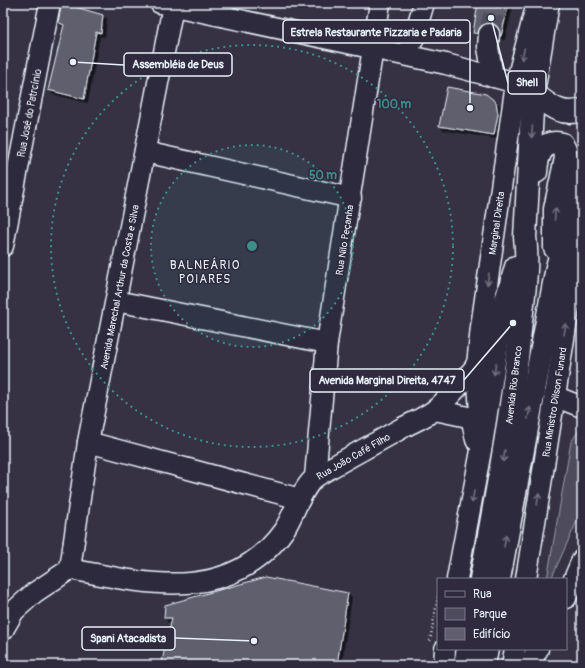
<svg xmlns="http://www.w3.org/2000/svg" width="585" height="668" font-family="Pangolin,sans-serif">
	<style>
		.green { fill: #4d4b5c; stroke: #9a9eaa }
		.building { fill: #605e6e; stroke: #e8f1f8; filter: url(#shadow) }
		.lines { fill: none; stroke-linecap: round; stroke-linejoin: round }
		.minor-tunnel { stroke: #514f5f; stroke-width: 20; stroke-dasharray: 20 10; stroke-linecap: butt }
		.minor-casing { stroke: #e8f1f8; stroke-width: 23 }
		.major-casing { stroke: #e8f1f8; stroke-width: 25 }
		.path { stroke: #e8f1f8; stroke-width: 2.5; stroke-dasharray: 1 3; stroke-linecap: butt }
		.minor { stroke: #2f2a3d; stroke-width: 20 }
		.major { stroke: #2f2a3d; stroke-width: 22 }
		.oneway { stroke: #70707e }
		.ring { fill: none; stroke: #3a8f8a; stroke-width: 2; stroke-dasharray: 2 4 }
		.labels { text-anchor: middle; stroke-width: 3; stroke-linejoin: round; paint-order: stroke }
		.street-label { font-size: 10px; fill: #e8f1f8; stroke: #2f2a3d }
		.quarter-label { font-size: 12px; letter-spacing: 1px; fill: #e8f1f8; stroke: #2f2a3d }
		.centre { fill: #3a8f8a; stroke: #2f2a3d; stroke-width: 2 }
		.ring-label { font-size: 12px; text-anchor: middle; font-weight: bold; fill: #3a8f8a; stroke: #2f2a3d; stroke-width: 3; stroke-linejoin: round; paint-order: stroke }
		.leader { fill: none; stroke: #e8f1f8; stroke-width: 1.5 }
		.callout-dot { fill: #e8f1f8; stroke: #2f2a3d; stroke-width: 1.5 }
		.callout { fill: #2f2a3d; stroke: #e8f1f8; stroke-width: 1.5 }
		.callout-label { font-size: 11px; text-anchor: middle; font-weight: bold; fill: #e8f1f8 }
	</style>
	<defs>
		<filter id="shadow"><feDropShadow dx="3.5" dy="3.5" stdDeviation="0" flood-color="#0009"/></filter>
	</defs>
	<rect width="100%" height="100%" fill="#363244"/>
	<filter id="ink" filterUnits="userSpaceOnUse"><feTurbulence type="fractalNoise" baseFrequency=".025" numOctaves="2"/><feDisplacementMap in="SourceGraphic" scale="8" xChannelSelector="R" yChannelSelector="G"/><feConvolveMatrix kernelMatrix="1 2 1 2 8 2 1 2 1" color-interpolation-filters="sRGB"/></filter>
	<g filter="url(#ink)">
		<polygon class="green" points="582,430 582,510 551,579 547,579 571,442 577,433"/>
		<g class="building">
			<polygon points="62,3 103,15 101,33 96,32 84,99 48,90 64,25 58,22"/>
			<polygon points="478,3 509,3 501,36 473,33"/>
			<polygon points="447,87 486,94 496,102 498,114 494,135 439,126"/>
			<polygon points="266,577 348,593 337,665 161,665 172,618 164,618 165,605"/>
		</g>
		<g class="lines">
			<polyline class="minor-tunnel" points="489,34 496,3"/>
			<defs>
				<g id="minor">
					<polyline points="160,3 446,64 516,83 527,90"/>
					<polyline points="489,34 488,47 493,77"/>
					<polyline points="405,55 413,40 424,3"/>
					<polyline points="145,152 351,198"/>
					<polyline points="3,246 50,3"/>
					<polyline points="116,301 327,343"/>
					<polyline points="554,396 582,407"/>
					<polyline points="435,410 468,417 472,421 476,440"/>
					<polyline points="88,442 300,499"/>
					<polyline points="482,445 477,365 481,327 516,83 537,3"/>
					<polyline points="315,477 327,343 380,3"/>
					<polyline points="70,569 88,442 173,6"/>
					<polyline points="457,579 482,445 501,324"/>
					<polyline points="526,579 582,225"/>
					<polyline points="566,598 582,560"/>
					<path d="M 3,630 L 14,611 L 34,593 L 70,569 C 146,584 231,605 284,530 C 294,515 302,486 317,476 C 345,459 374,444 402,428 C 413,422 426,417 436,409 C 451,396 464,380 477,365"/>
					<polyline points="444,665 445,649"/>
					<polyline points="512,665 515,649"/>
					<polyline points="529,665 538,649"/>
				</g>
				<g id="major">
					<path d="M 533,93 C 549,105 561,117 582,110"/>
					<path d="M 536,172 C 537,156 542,139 562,144 L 565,150 L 566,158 L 555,209 L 555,248"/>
					<path d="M 477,365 C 498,330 505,305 516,267"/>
					<path d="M 481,579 C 496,496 512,414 520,330 C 523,299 529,268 525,237 L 533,93 L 548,3"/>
					<polyline points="499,579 557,267 572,215 582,169"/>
					<polyline points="465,665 468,649"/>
					<polyline points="484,665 487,649"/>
				</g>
			</defs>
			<use href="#minor" class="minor-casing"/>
			<use href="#major" class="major-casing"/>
			<g class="path">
				<polyline points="430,641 438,596"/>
				<polyline points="425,665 427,658"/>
			</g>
			<use href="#minor" class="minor"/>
			<use href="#major" class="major"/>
		</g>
		<defs><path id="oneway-shaft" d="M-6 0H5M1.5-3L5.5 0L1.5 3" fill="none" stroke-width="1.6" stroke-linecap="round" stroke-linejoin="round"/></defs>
		<g class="oneway">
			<use href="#oneway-shaft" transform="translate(523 54) rotate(104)"/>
			<use href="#oneway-shaft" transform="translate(532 132) rotate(94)"/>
			<use href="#oneway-shaft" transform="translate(555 214) rotate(-85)"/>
			<use href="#oneway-shaft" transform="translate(488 279) rotate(98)"/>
			<use href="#oneway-shaft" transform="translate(565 329) rotate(-81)"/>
			<use href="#oneway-shaft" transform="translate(495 369) rotate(98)"/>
			<use href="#oneway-shaft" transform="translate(529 413) rotate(-79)"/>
			<use href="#oneway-shaft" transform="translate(504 456) rotate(100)"/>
			<use href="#oneway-shaft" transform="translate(473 497) rotate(100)"/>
			<use href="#oneway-shaft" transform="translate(538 499) rotate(-81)"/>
			<use href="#oneway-shaft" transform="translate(505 541) rotate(-80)"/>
		</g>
	</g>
	<circle cx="252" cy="246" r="101" fill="#3a8f8a" fill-opacity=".12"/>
	<g class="ring">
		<circle cx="252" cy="246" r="101"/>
		<circle cx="252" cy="246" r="201"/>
	</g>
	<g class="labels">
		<g class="street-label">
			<text transform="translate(29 113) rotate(-79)" y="4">Rua José do Patrcínio</text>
			<text transform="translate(496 223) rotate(-82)" y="4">Marginal Direita</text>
			<text transform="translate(344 240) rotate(-81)" y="4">Rua Nilo Peçanha</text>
			<text transform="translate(119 287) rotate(-79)" y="4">Avenida Marechal Arthur da Costa e Silva</text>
			<text transform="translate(513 385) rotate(-83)" y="4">Avenida Rio Branco</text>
			<text transform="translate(554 402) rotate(-81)" y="4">Rua Ministro Dilson Funard</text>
			<text transform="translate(353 456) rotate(-30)" y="4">Rua João Café Filho</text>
		</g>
		<g class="quarter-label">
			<text x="205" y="269">BALNEÁRIO<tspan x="205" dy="14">POIARES</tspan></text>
		</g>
	</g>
	<circle cx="252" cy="246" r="6" class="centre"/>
	<g class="ring-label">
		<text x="394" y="108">100 m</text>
		<text x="323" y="179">50 m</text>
	</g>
	<path class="leader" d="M470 108L470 32M73 62L124 65M491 18L508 83M513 323L464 380M254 641L175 638"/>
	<g class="callout-dot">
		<circle cx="470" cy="108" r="4"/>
		<circle cx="73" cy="62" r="4"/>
		<circle cx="491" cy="18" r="4"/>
		<circle cx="513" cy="323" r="4"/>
		<circle cx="254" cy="641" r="4"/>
	</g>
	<g class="callout">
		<rect x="283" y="20" width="187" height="23" rx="4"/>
		<rect x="124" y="53" width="108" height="23" rx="4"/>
		<rect x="508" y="71" width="38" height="23" rx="4"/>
		<rect x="310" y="369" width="154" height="23" rx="4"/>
		<rect x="82" y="627" width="93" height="23" rx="4"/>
	</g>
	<g class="callout-label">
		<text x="376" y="36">Estrela Restaurante Pizzaria e Padaria</text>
		<text x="178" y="68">Assembléia de Deus</text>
		<text x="527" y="86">Shell</text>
		<text x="387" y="384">Avenida Marginal Direita, 4747</text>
		<text x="128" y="642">Spani Atacadista</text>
	</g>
	<rect width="585" height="668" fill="none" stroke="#2f2a3d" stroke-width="16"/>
	<rect x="8" y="8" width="569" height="652" fill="none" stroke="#e8f1f8" stroke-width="1.5" filter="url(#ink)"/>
	<rect x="437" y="578" width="130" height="72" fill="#2f2a3d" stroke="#797a88"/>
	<rect x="445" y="591" width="20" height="6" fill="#2f2a3d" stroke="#797a88"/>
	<text x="473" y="598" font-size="12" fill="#e8f1f8">Rua</text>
	<rect x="445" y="608" width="20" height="12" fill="#4d4b5c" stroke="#797a88"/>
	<text x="473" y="618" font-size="12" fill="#e8f1f8">Parque</text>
	<rect x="445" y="628" width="20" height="12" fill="#605e6e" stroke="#797a88"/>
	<text x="473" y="638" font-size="12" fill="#e8f1f8">Edifício</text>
</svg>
